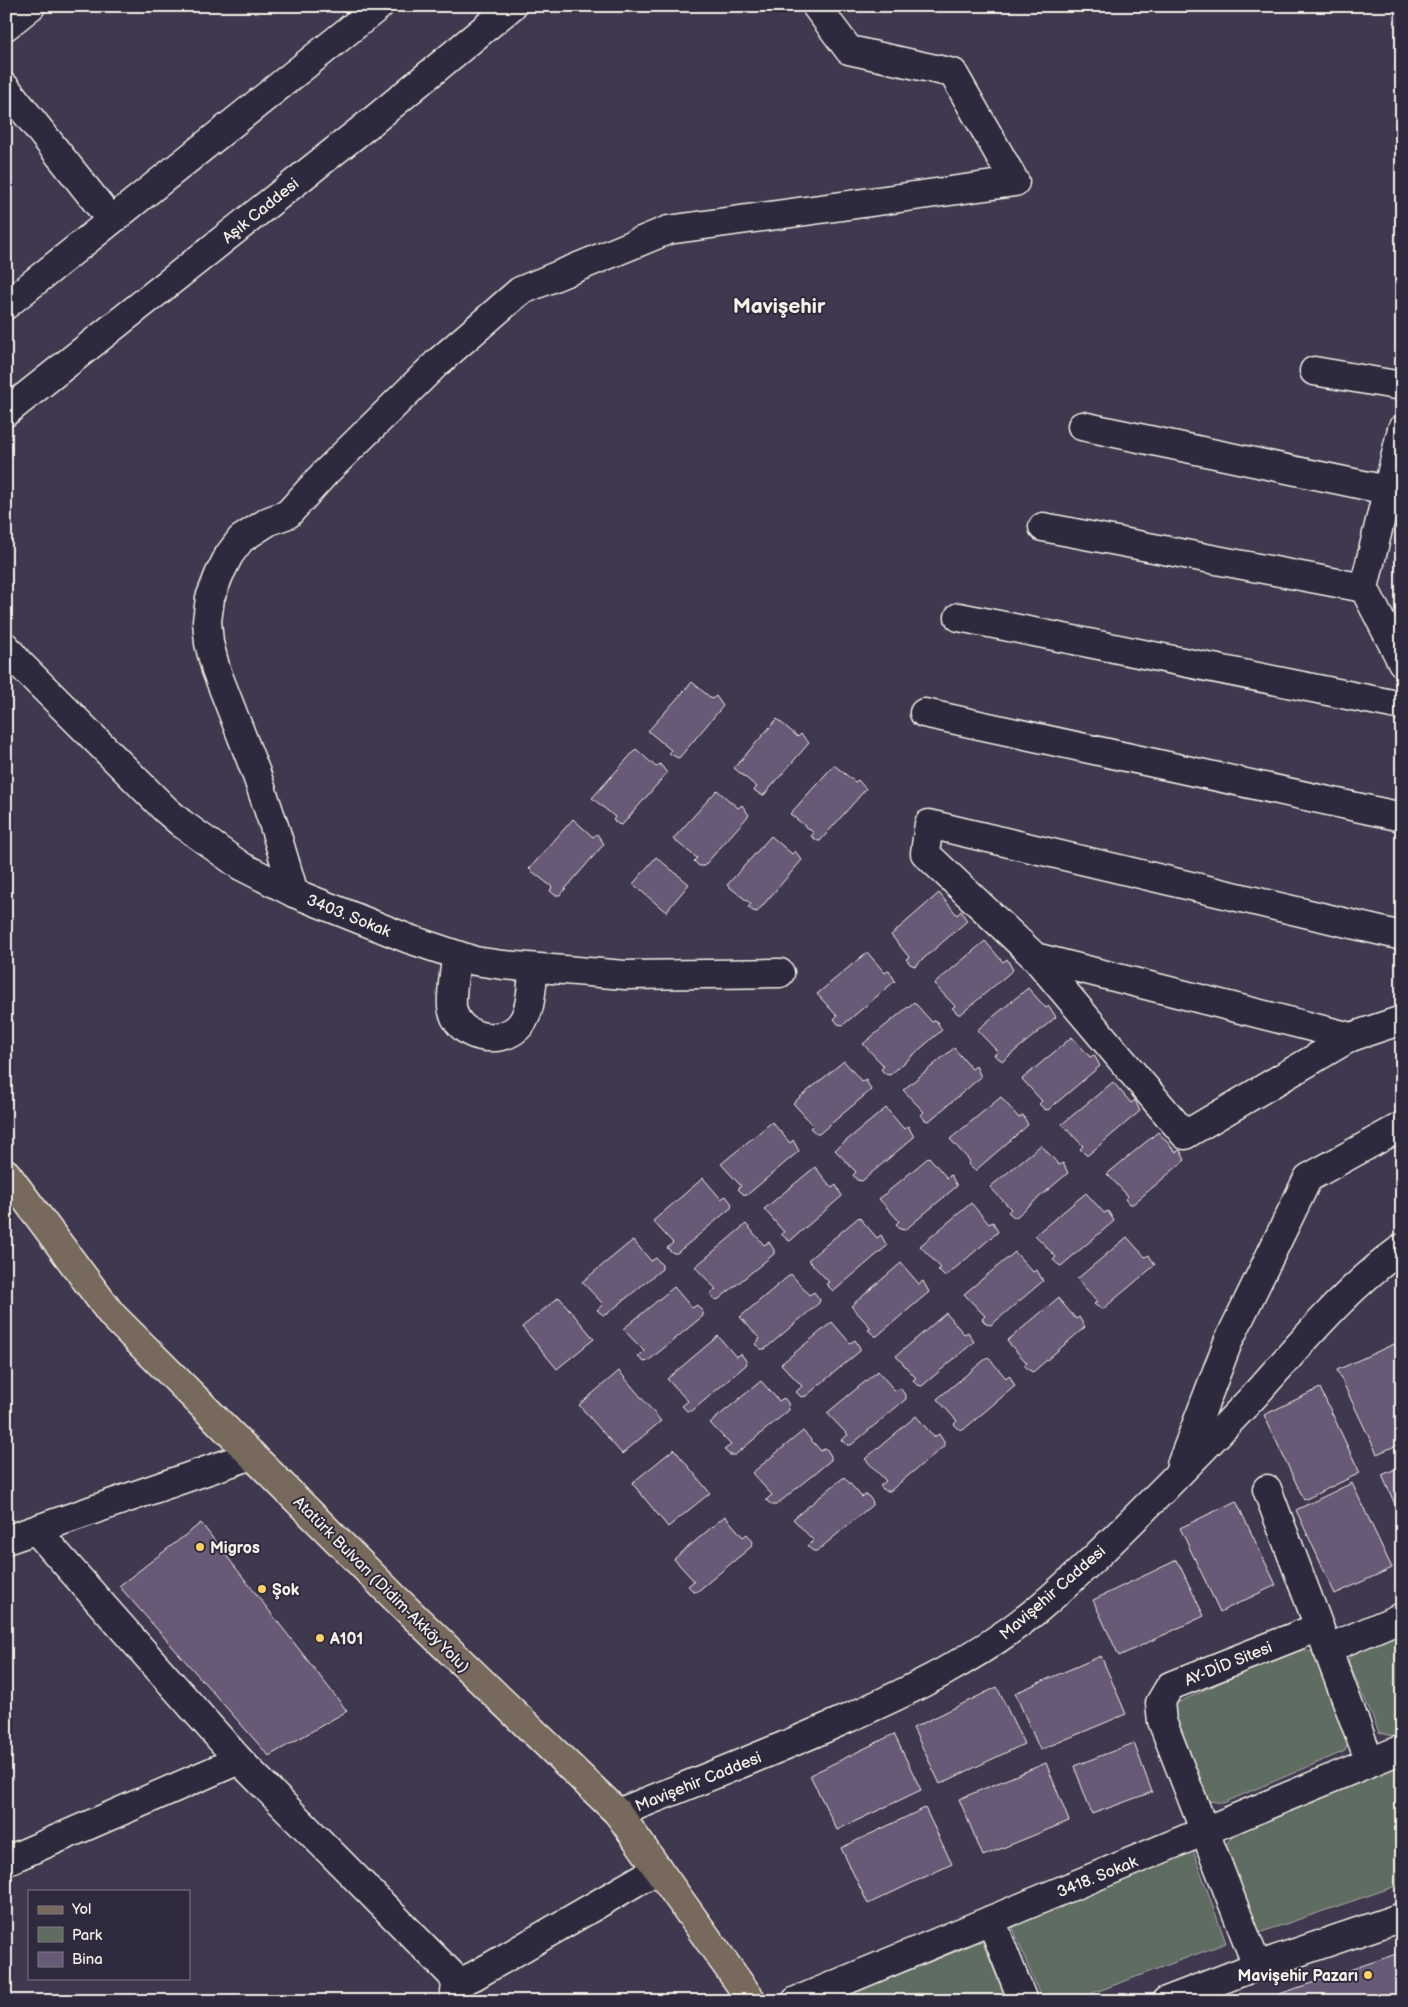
<svg xmlns="http://www.w3.org/2000/svg" width="1408" height="2007" font-family="'Balsamiq Sans',sans-serif">
	<style>
		.green { fill: #5e6c62; stroke: #a9aea5 }
		.building { fill: #675a76; stroke: #f4f1e8 }
		.lines { fill: none; stroke-linecap: round; stroke-linejoin: round }
		.minor-casing { stroke: #f4f1e8; stroke-width: 31 }
		.major-casing { stroke: #f4f1e8; stroke-width: 31 }
		.minor { stroke: #2f2a3d; stroke-width: 28 }
		.major { stroke: #77695c; stroke-width: 28 }
		.poi-dot { fill: #ffd166; stroke: #2f2a3d; stroke-width: 2 }
		.labels { text-anchor: middle; stroke-width: 4; stroke-linejoin: round; paint-order: stroke }
		.street-label { font-size: 16px; fill: #f4f1e8; stroke: #2f2a3d }
		.poi-label { font-size: 16px; font-weight: bold; fill: #f4f1e8; stroke: #2f2a3d; text-anchor: start }
		.district-label { font-size: 21px; font-weight: bold; fill: #f4f1e8; stroke: #2f2a3d }
	</style>
	<rect width="100%" height="100%" fill="#40384e"/>
	<filter id="ink" filterUnits="userSpaceOnUse"><feTurbulence type="fractalNoise" baseFrequency=".02" numOctaves="2"/><feDisplacementMap in="SourceGraphic" scale="10" xChannelSelector="R" yChannelSelector="G"/><feConvolveMatrix kernelMatrix="1 2 1 2 8 2 1 2 1" color-interpolation-filters="sRGB"/></filter>
	<g filter="url(#ink)">
		<g class="green">
			<polygon points="1402,1628 1402,1733 1394,1737 1379,1732 1348,1661 1355,1647"/>
			<polygon points="1296,1647 1318,1654 1350,1737 1345,1751 1223,1803 1209,1801 1169,1717 1175,1704"/>
			<polygon points="1402,1760 1402,1884 1259,1933 1236,1879 1224,1847 1239,1827"/>
			<polygon points="1193,1850 1226,1943 1072,2001 1042,2001 1012,1926"/>
			<polygon points="982,1941 1007,2001 859,2001 853,1993"/>
		</g>
		<g class="building">
			<polygon points="692,682 712,699 716,696 723,706 679,758 676,757 669,753 671,750 648,731"/>
			<polygon points="777,719 798,737 801,734 809,743 764,795 761,795 754,790 757,787 734,768"/>
			<polygon points="636,749 656,767 660,764 667,773 622,825 618,824 613,820 615,817 592,798"/>
			<polygon points="834,765 855,782 858,780 866,789 820,841 818,841 811,836 814,833 790,814"/>
			<polygon points="717,790 738,808 742,805 749,815 704,866 699,866 694,861 697,858 673,839"/>
			<polygon points="573,819 593,837 597,834 604,844 560,895 555,895 550,891 552,887 529,869"/>
			<polygon points="771,836 792,854 795,851 802,860 757,912 753,911 748,907 751,904 727,885"/>
			<polygon points="656,857 689,884 666,912 633,884"/>
			<polygon points="939,893 957,915 961,911 967,921 915,966 910,964 906,959 909,957 891,935"/>
			<polygon points="985,941 1003,962 1007,959 1013,970 961,1014 958,1014 952,1008 955,1006 934,984"/>
			<polygon points="867,952 885,973 889,970 895,981 843,1025 838,1024 834,1019 837,1016 817,994"/>
			<polygon points="1028,988 1046,1008 1049,1006 1056,1017 1003,1061 1001,1060 994,1055 998,1052 977,1030"/>
			<polygon points="914,1002 932,1022 936,1020 942,1030 890,1075 885,1074 881,1069 884,1066 863,1044"/>
			<polygon points="1072,1037 1090,1057 1094,1055 1100,1066 1048,1110 1044,1109 1039,1104 1042,1101 1022,1079"/>
			<polygon points="954,1048 972,1069 976,1066 981,1077 929,1121 925,1120 921,1115 924,1112 903,1090"/>
			<polygon points="844,1061 862,1082 866,1080 871,1090 819,1134 817,1134 810,1128 813,1125 793,1103"/>
			<polygon points="1113,1082 1131,1103 1135,1100 1140,1111 1088,1155 1086,1155 1080,1149 1083,1146 1062,1124"/>
			<polygon points="1001,1097 1019,1118 1023,1115 1028,1125 976,1170 974,1170 968,1164 970,1161 950,1139"/>
			<polygon points="886,1108 904,1129 908,1126 914,1137 862,1181 857,1180 853,1175 856,1172 835,1150"/>
			<polygon points="772,1122 790,1143 793,1140 799,1151 747,1195 743,1194 738,1189 741,1186 721,1164"/>
			<polygon points="1158,1132 1176,1152 1180,1150 1185,1160 1133,1204 1129,1204 1125,1199 1128,1196 1107,1174"/>
			<polygon points="1041,1145 1059,1165 1063,1163 1068,1173 1016,1217 1014,1217 1008,1212 1011,1209 990,1187"/>
			<polygon points="929,1157 947,1178 951,1175 957,1186 905,1230 900,1229 896,1224 899,1221 879,1199"/>
			<polygon points="815,1167 832,1188 836,1185 842,1196 790,1241 788,1240 781,1234 784,1232 764,1209"/>
			<polygon points="703,1178 721,1199 726,1196 732,1204 731,1208 677,1253 673,1253 667,1248 673,1243 653,1221"/>
			<polygon points="1086,1193 1104,1213 1108,1211 1114,1221 1061,1266 1059,1265 1053,1260 1056,1257 1035,1235"/>
			<polygon points="971,1203 989,1224 993,1222 998,1232 946,1276 944,1276 938,1270 941,1268 920,1246"/>
			<polygon points="859,1217 877,1238 881,1235 887,1246 834,1291 832,1290 826,1284 829,1282 808,1260"/>
			<polygon points="746,1224 764,1245 769,1242 774,1250 774,1254 719,1299 715,1300 710,1294 716,1289 695,1267"/>
			<polygon points="1127,1237 1145,1257 1149,1255 1155,1265 1103,1309 1101,1309 1094,1304 1097,1301 1077,1279"/>
			<polygon points="633,1240 651,1261 656,1258 662,1265 662,1269 607,1314 603,1315 597,1310 603,1304 582,1282"/>
			<polygon points="1015,1252 1033,1272 1037,1270 1043,1281 991,1325 986,1324 982,1319 985,1316 964,1294"/>
			<polygon points="901,1263 919,1284 923,1281 929,1292 877,1336 875,1336 868,1330 871,1328 851,1306"/>
			<polygon points="791,1274 809,1295 814,1292 820,1300 819,1303 765,1349 760,1349 755,1344 760,1339 740,1317"/>
			<polygon points="674,1287 692,1308 697,1305 703,1312 703,1316 648,1361 644,1362 638,1357 644,1351 623,1329"/>
			<polygon points="559,1297 594,1339 557,1369 522,1327"/>
			<polygon points="1058,1298 1076,1319 1079,1317 1085,1327 1033,1372 1029,1370 1024,1365 1027,1363 1007,1341"/>
			<polygon points="946,1313 964,1334 968,1332 974,1342 922,1386 917,1385 913,1380 916,1378 896,1356"/>
			<polygon points="832,1322 850,1343 855,1340 860,1348 860,1351 806,1396 801,1397 796,1392 802,1386 781,1364"/>
			<polygon points="718,1336 736,1357 741,1354 747,1362 746,1365 692,1411 687,1411 682,1406 688,1401 667,1379"/>
			<polygon points="1394,1344 1402,1361 1402,1443 1377,1454 1337,1370"/>
			<polygon points="988,1357 1006,1378 1009,1375 1015,1386 963,1430 959,1429 954,1424 957,1421 937,1399"/>
			<polygon points="619,1371 661,1421 622,1454 579,1405"/>
			<polygon points="878,1371 895,1391 900,1388 906,1396 906,1399 851,1445 847,1445 841,1440 848,1435 827,1413"/>
			<polygon points="761,1381 779,1401 784,1398 788,1403 789,1410 735,1455 730,1455 724,1450 731,1445 710,1423"/>
			<polygon points="1320,1388 1360,1473 1304,1500 1264,1415"/>
			<polygon points="916,1416 934,1437 939,1434 944,1442 944,1446 890,1491 885,1491 880,1486 886,1481 865,1459"/>
			<polygon points="803,1431 821,1451 826,1448 831,1456 831,1460 776,1505 772,1505 766,1500 772,1495 752,1473"/>
			<polygon points="674,1449 710,1493 668,1527 632,1483"/>
			<polygon points="1402,1466 1402,1520 1382,1475"/>
			<polygon points="844,1477 862,1497 867,1494 873,1502 872,1505 817,1551 813,1551 807,1546 814,1541 793,1519"/>
			<polygon points="1352,1483 1392,1568 1335,1594 1296,1510"/>
			<polygon points="1236,1501 1276,1585 1220,1612 1180,1528"/>
			<polygon points="725,1516 743,1537 747,1534 753,1542 752,1546 698,1591 694,1592 688,1586 694,1581 674,1559"/>
			<polygon points="201,1523 347,1711 269,1756 119,1586"/>
			<polygon points="1177,1560 1204,1616 1119,1656 1093,1600"/>
			<polygon points="1101,1656 1126,1714 1040,1750 1015,1693"/>
			<polygon points="997,1687 1024,1744 940,1784 913,1728"/>
			<polygon points="894,1734 921,1790 837,1830 810,1775"/>
			<polygon points="1134,1743 1152,1792 1092,1814 1074,1766"/>
			<polygon points="1046,1763 1069,1821 983,1856 959,1799"/>
			<polygon points="925,1808 952,1864 868,1904 841,1848"/>
			<polygon points="1402,1952 1402,2001 1269,2001 1268,1998"/>
		</g>
		<g class="lines">
			<defs>
				<g id="minor">
					<polyline points="6,26 31,6"/>
					<polyline points="6,88 111,220"/>
					<polyline points="6,305 379,6"/>
					<polyline points="1314,371 1402,386"/>
					<polyline points="6,412 375,119 512,6"/>
					<polyline points="1082,426 1387,490"/>
					<polyline points="1402,429 1364,588 1402,662"/>
					<polyline points="1043,527 1364,588"/>
					<polyline points="959,617 1402,706"/>
					<polyline points="6,647 19,663 166,810 181,823 241,866 294,893 409,939 475,961 503,965 625,975 780,973"/>
					<polyline points="924,713 1402,817"/>
					<polyline points="294,893 275,829 256,773 216,670 209,643 207,621 210,598 219,575 229,555 241,539 269,521 288,514 325,473 437,363 520,291 668,230 1015,182 953,73 849,50 816,6"/>
					<polyline points="1402,936 929,824 925,853 1035,957 1351,1037 1402,1020"/>
					<path d="M 456,956 C 455,972 451,990 452,1006 C 455,1038 502,1048 521,1024 C 532,1010 531,985 534,968"/>
					<polyline points="1035,957 1185,1135 1351,1037"/>
					<polyline points="1181,1465 1228,1342 1308,1178 1402,1126"/>
					<polyline points="1267,1489 1370,1762"/>
					<polyline points="36,1530 239,1760 452,1975 456,1984 454,2001"/>
					<polyline points="6,1540 252,1455"/>
					<polyline points="1327,1649 1402,1617"/>
					<path d="M 618,1813 C 691,1784 765,1755 837,1723 C 908,1692 977,1659 1038,1609 C 1082,1572 1122,1531 1163,1490 C 1193,1459 1223,1429 1252,1398 C 1299,1346 1344,1290 1402,1248"/>
					<polyline points="6,1861 239,1760"/>
					<polyline points="991,1920 1023,2001"/>
					<polyline points="1257,1966 1162,1721 1160,1703 1170,1686 1319,1627"/>
					<polyline points="456,1984 474,1976 658,1869"/>
					<polyline points="796,2001 1402,1749"/>
					<polyline points="1166,2001 1257,1966 1402,1917"/>
				</g>
				<polyline id="major" points="6,1173 112,1315 395,1598 618,1813 752,2001"/>
			</defs>
			<use href="#minor" class="minor-casing"/>
			<use href="#major" class="major-casing"/>
			<use href="#minor" class="minor"/>
			<use href="#major" class="major"/>
		</g>
	</g>
	<g class="poi-dot">
		<circle cx="200" cy="1547" r="5"/>
		<circle cx="262" cy="1589" r="5"/>
		<circle cx="320" cy="1638" r="5"/>
		<circle cx="1368" cy="1975" r="5"/>
	</g>
	<g class="labels">
		<g class="street-label">
			<text transform="translate(260 210) rotate(-39)" y="6">Aşık Caddesi</text>
			<text transform="translate(349 915) rotate(22)" y="6">3403. Sokak</text>
			<text transform="translate(382 1584) rotate(45)" y="6">Atatürk Bulvarı (Didim-Akköy Yolu)</text>
			<text transform="translate(1052 1592) rotate(-41)" y="6">Mavişehir Caddesi</text>
			<text transform="translate(1228 1663) rotate(-22)" y="6">AY-DİD Sitesi</text>
			<text transform="translate(698 1781) rotate(-22)" y="6">Mavişehir Caddesi</text>
			<text transform="translate(1097 1876) rotate(-22)" y="6">3418. Sokak</text>
		</g>
		<g class="poi-label">
			<text x="210" y="1553">Migros</text>
			<text x="272" y="1595">Şok</text>
			<text x="330" y="1644">A101</text>
			<text x="1358" y="1981" text-anchor="end">Mavişehir Pazarı</text>
		</g>
		<g class="district-label">
			<text x="779" y="313">Mavişehir</text>
		</g>
	</g>
	<rect width="1408" height="2007" fill="none" stroke="#2f2a3d" stroke-width="25"/>
	<rect x="12" y="12" width="1383" height="1982" fill="none" stroke="#f4f1e8" stroke-width="2" filter="url(#ink)"/>
	<rect x="28" y="1890" width="162" height="90" fill="#2f2a3d" stroke="#7e7a81"/>
	<rect x="38" y="1906" width="25" height="8" fill="#77695c" stroke="#7e7a81"/>
	<text x="72" y="1914" font-size="15" fill="#f4f1e8">Yol</text>
	<rect x="38" y="1927" width="25" height="15" fill="#5e6c62" stroke="#7e7a81"/>
	<text x="72" y="1940" font-size="15" fill="#f4f1e8">Park</text>
	<rect x="38" y="1952" width="25" height="15" fill="#675a76" stroke="#7e7a81"/>
	<text x="72" y="1964" font-size="15" fill="#f4f1e8">Bina</text>
</svg>
